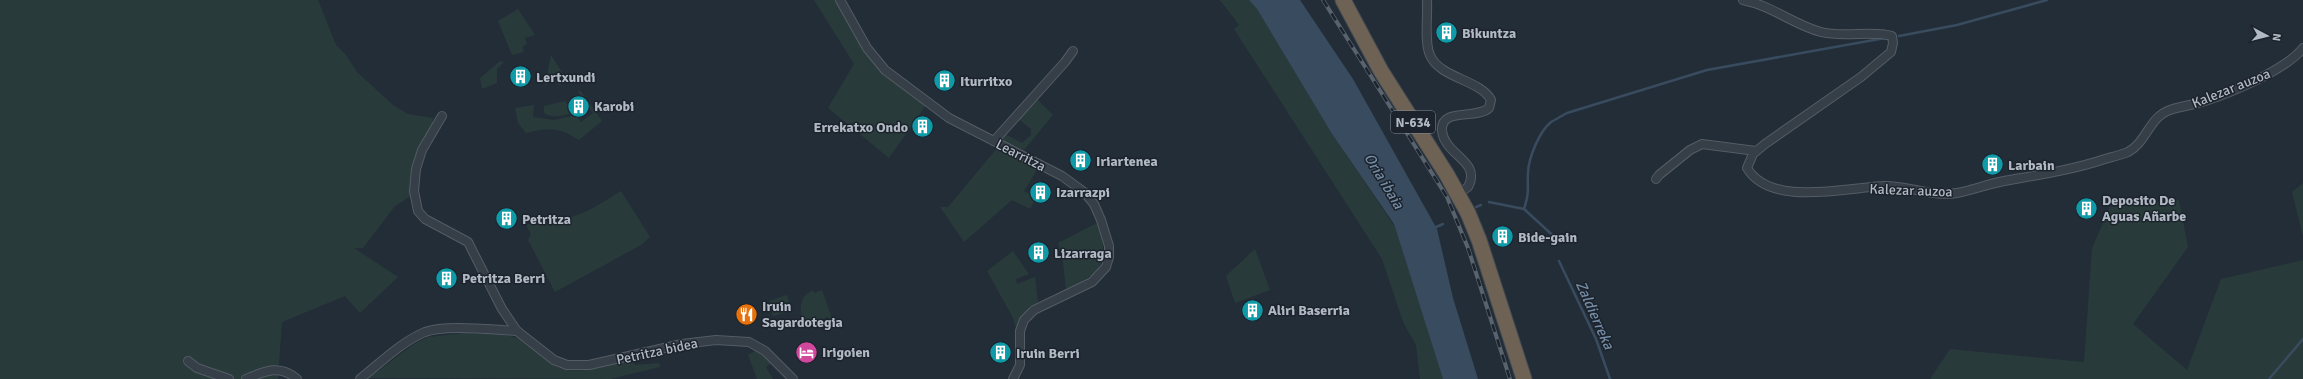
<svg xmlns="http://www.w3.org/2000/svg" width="2303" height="379" font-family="Signika,sans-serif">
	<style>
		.green { fill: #283b3a }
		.water { fill: #394b5f }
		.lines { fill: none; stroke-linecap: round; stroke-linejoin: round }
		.stream { stroke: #394b5f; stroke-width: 2.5 }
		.street-casing { stroke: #545c65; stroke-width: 10 }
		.highway-casing { stroke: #414952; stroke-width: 17 }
		.street { stroke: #363e48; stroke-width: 8 }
		.highway { stroke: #6d6254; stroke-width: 15 }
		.rail-casing { stroke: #58636e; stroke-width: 4 }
		.rail { stroke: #1c232c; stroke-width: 2.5; stroke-dasharray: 8; stroke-linecap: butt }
		.labels { text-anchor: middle; stroke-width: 3; stroke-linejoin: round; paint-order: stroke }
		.shield { fill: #1c232c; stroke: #848c96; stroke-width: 1 }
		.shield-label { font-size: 13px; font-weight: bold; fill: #b1b9c4 }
		.poi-label { font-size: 14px; font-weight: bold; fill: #b1b9c4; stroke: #1c232c; text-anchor: start }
		.street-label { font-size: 14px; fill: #b1b9c4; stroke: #1c232c }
		.water-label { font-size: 15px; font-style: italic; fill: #748ca5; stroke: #1c232c }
	</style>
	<rect width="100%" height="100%" fill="#232d37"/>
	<g class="green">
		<polygon points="0,0 318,0 336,45 346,55 357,72 393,105 408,114 433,118 432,127 413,169 411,196 395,206 363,248 354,248 398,277 360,313 345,296 282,322 278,379 0,379"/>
		<polygon points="814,0 836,0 869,55 884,74 926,105 889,158 828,108 854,64"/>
		<polygon points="1220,0 1249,0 1257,9 1332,134 1395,227 1443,379 1420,379 1416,345 1403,322 1382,259 1234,29 1239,25"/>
		<polygon points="518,9 535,35 525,38 527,44 522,47 524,52 512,55 498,21"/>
		<polygon points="551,55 567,80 559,85 555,78 545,86"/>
		<polygon points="500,61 504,62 497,69 497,83 482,89 480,78"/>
		<path d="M 580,90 L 602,121 L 579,140 C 559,127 549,127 526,133 L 518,123 L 515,108 L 534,105 L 533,117 L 554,120 L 576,115 L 581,122 L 593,113 L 578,92 Z"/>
		<polygon points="1036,98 1053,115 1024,150 1001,140 1005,134 1022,143 1031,135 1031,129 1017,118"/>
		<path d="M 565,101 L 573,112 C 565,116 552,119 544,113 L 544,106 Z"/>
		<polygon points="998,147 1038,168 1024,191 1036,198 1030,209 1012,200 964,242 940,207 948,207"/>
		<polygon points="2303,183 2303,237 2292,192"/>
		<path d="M 621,191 L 650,237 L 641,245 L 555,292 L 528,240 L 531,234 L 526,225 C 540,219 553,221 568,218 C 587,213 605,201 621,191 Z"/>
		<polygon points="2179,200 2188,247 2133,324 2187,370 2221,279 2303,260 2303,379 1930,379 1950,349 2084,362 2092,248 2110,207"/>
		<path d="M 1097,223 C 1110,261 1103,272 1068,289 L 1066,288 L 1062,255 L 1058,243 Z"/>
		<polygon points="1255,249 1270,290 1235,303 1226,276"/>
		<polygon points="1013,251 1029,274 1016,279 1017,284 1035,277 1038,302 1024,310 1031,307 1019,320 1017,331 1012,316 987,271"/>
		<path d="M 813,290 L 814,293 L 822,290 L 834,324 L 831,325 L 828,317 L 804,326 C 800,313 797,297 813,290 Z"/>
		<polygon points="787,295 792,311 773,316 769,301"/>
		<path d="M 466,333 C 483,335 506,332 521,340 C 536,348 549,367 567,370 C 588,373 610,364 630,359 L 635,365 L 659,363 L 660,365 L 660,367 L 610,379 L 369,378 L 414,344 L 428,337 Z"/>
		<polygon points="756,350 771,363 766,367 773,379 757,379 748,355"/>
	</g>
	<polygon class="water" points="1249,0 1300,0 1353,79 1437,229 1453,298 1478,379 1443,379 1394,224 1332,134 1257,9"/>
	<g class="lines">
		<g class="stream">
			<polyline points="1899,36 1957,25 2047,0"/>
			<polyline points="1489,202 1524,209 1560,242"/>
			<polyline points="1476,207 1481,205"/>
			<path d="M 1524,209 C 1530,190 1527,189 1528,172 C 1529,157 1539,132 1551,122 C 1556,119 1562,116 1567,113 L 1707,70 L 1885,38"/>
			<polyline points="1434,228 1443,224"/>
			<polyline points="1559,261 1596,339 1610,379"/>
			<polyline points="2269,379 2303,339"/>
		</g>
		<defs>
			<g id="street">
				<polyline points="840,0 867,48 885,70 949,118 1062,176 1084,192 1094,204 1101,220 1109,246 1109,257 1106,267 1092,282 1034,310 1024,320 1020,331 1020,365 1013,379"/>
				<path d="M 1427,0 C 1428,15 1424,43 1430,55 C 1439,78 1481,80 1491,100 L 1489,108 C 1476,120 1440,107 1442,131 C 1445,156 1482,161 1468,187 L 1458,194"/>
				<path d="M 1743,0 C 1773,6 1792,24 1821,32 C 1844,38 1872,30 1892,36 L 1893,43 L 1891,52 L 1861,77 L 1765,144 L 1753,154 L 1747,168 C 1771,208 1847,187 1885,186 C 1909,186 1933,197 1957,193 C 1973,190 1988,184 2004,181 C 2038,175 2072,170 2105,159 C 2112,157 2121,155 2128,152 C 2147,142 2149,117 2170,110 C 2181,106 2194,105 2205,101 C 2231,93 2287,69 2303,48"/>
				<polyline points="442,116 422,150 416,169 414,191 418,211 425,219 468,242 502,309 517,331 554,360 567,365 589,365 682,344 716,340 749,342 765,351 793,379"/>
				<polyline points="994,141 1065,62 1073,51"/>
				<polyline points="1656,179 1659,175 1690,150 1702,144 1756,151"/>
				<polyline points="188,361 197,368 229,379"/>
				<path d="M 246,379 C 265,371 280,364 297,379"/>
				<path d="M 360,379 C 380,363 401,342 425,332 C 446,324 493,330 517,331"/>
			</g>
			<polyline id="highway" points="1343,0 1381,71 1447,175 1468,213 1479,240 1524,379"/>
		</defs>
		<use href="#street" class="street-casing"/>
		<use href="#highway" class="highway-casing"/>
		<use href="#street" class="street"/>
		<use href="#highway" class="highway"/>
		<defs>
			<polyline id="rail" points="1323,0 1447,197 1468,248 1510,379"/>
		</defs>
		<use href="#rail" class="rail-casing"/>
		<use href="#rail" class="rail"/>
	</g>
	<defs>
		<symbol id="building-disc" viewBox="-11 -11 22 22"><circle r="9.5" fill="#0f9aa8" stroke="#1c232c"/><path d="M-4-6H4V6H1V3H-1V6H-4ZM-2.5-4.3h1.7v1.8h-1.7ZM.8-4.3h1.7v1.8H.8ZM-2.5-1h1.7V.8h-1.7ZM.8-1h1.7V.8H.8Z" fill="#fff"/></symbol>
		<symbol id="restaurant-disc" viewBox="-11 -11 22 22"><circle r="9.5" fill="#e8710a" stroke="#1c232c"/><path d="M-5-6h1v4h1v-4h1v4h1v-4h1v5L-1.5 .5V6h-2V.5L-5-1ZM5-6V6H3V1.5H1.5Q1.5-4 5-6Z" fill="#fff"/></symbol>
		<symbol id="hotel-disc" viewBox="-11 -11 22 22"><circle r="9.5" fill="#d1479c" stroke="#1c232c"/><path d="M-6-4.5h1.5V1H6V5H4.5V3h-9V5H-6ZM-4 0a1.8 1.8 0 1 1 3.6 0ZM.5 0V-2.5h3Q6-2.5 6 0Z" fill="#fff"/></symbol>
	</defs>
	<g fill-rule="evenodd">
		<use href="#building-disc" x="1434" y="20" width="25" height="25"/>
		<use href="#building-disc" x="508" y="64" width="25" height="25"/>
		<use href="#building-disc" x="932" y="68" width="25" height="25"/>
		<use href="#building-disc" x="566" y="94" width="25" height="25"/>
		<use href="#building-disc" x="910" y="114" width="25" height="25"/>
		<use href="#building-disc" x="1068" y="148" width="25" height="25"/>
		<use href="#building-disc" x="1980" y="152" width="25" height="25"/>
		<use href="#building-disc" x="1028" y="180" width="25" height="25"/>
		<use href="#building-disc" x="2074" y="196" width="25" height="25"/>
		<use href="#building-disc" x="494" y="206" width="25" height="25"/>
		<use href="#building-disc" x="1490" y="224" width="25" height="25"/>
		<use href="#building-disc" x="1026" y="240" width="25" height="25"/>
		<use href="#building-disc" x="434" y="266" width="25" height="25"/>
		<use href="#building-disc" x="1240" y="298" width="25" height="25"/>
		<use href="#restaurant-disc" x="734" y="302" width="25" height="25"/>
		<use href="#hotel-disc" x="794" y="340" width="25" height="25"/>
		<use href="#building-disc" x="988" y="340" width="25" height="25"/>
	</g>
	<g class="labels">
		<rect class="shield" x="1391" y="111" width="44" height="22" rx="3"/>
		<g class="shield-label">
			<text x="1413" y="127">N-634</text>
		</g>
		<g class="poi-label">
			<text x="1462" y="38">Bikuntza</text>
			<text x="536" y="82">Lertxundi</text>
			<text x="960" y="86">Iturritxo</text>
			<text x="594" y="111">Karobi</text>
			<text x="908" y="132" text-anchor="end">Errekatxo Ondo</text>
			<text x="1096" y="166">Iriartenea</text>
			<text x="2008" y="170">Larbain</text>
			<text x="1056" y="197">Izarrazpi</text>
			<text x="2102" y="205">Deposito De<tspan x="2102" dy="16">Aguas Añarbe</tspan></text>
			<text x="522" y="224">Petritza</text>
			<text x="1518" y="242">Bide-gain</text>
			<text x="1054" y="258">Lizarraga</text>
			<text x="462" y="283">Petritza Berri</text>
			<text x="762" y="311">Iruin<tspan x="762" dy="16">Sagardotegia</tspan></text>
			<text x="1268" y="315">Aliri Baserria</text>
			<text x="822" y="357">Irigoien</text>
			<text x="1016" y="358">Iruin Berri</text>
		</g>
		<g class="street-label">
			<text transform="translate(2231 88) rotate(-22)" y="5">Kalezar auzoa</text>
			<text transform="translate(1021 155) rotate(27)" y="5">Learritza</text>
			<text transform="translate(1911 190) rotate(2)" y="5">Kalezar auzoa</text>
			<text transform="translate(657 351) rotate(-12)" y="5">Petritza bidea</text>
		</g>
		<g class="water-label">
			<text transform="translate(1384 181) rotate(59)" y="5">Oria ibaia</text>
			<text transform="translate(1595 315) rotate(66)" y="5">Zaldierreka</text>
		</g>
	</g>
	<g transform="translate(2267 36) rotate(97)" stroke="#1c232c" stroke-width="3" paint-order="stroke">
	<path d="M0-3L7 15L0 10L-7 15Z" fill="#b1b9c4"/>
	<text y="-6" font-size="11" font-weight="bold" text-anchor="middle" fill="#b1b9c4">N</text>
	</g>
</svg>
